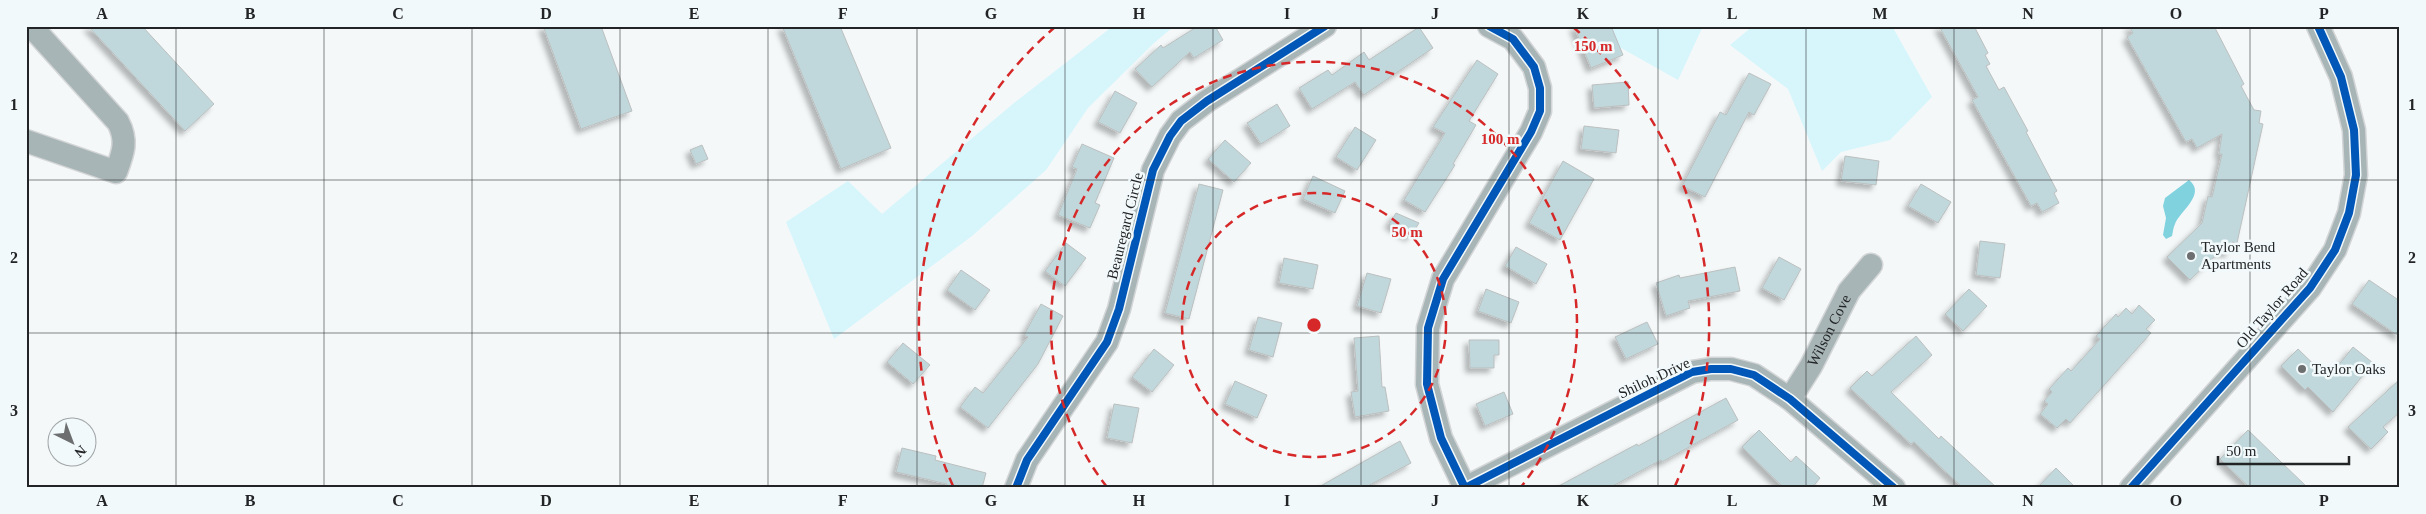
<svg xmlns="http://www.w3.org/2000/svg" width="2426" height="514" font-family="Georgia,serif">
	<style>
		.green { fill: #d6f6fc }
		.water { fill: #80d2df }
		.building { fill: #c0d8db; stroke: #bcbfbf; filter: url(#shadow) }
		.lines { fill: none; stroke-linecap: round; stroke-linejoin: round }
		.minor-casing { stroke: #d3d5d6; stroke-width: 25 }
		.minor { stroke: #a8b5b7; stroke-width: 22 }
		.cycleway-casing { stroke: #f2f9fb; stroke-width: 11 }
		.cycleway { stroke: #0057b8; stroke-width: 8 }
		.grid { fill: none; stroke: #222425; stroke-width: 1; stroke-opacity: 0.55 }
		.ring { fill: none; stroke: #d62828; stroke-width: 2.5; stroke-dasharray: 9 6 }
		.poi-dot { fill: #6c6e6f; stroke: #f2f9fb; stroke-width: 2 }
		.labels { text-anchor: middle; stroke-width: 5; stroke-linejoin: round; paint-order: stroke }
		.street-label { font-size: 15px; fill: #222425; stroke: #f2f9fb }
		.poi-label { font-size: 15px; fill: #222425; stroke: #f2f9fb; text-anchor: start }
		.centre { fill: #d62828; stroke: #f2f9fb; stroke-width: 2.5 }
		.ring-label { font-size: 15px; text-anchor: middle; font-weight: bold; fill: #d62828; stroke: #f2f9fb; stroke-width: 5; stroke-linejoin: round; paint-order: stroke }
		.neatline { fill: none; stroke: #222425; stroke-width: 2 }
		.grid-label { font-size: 16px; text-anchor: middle; font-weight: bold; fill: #222425 }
	</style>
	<defs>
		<filter id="shadow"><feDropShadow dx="-4.5" dy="4.5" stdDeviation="2.5" flood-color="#0004"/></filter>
	</defs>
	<rect width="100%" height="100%" fill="#f4f8f9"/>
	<g class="green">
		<polygon points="1113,26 1174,26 1153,44 1088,108 1046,170 972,236 834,339 786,222 848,181 882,214 1014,103"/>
		<polygon points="1602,26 1703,26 1678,80 1614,44"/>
		<polygon points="1753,26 1892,26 1932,97 1890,140 1841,152 1822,171 1788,89 1730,45"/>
	</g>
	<path class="water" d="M 2189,180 C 2207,194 2179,212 2175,224 C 2173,228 2173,232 2172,236 L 2166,239 L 2163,235 L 2166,218 L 2163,206 L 2165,198 Z"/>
	<g class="building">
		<polygon points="88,26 142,26 214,104 185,131"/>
		<polygon points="543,26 601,26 632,111 581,129"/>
		<polygon points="782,26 840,26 891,148 841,169"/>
		<polygon points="1198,26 1215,26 1223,40 1194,58 1190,52 1152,87 1135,69 1161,45 1163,48"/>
		<polygon points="1574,26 1611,26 1623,55 1591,68"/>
		<polygon points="1939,26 1974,26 1988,53 1985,55 1990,64 1986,66 1999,90 2004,87 2028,131 2026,132 2057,191 2054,193 2059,203 2042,212 2037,203 2031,206 1972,100 1978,97"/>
		<polygon points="2129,26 2214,26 2244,84 2241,86 2254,110 2261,111 2259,123 2263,124 2237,243 2232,242 2229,253 2220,251 2190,280 2167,257 2202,223 2208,196 2212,197 2222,154 2219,154 2222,134 2197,148 2192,139 2186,142 2127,37 2133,33"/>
		<polygon points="1419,27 1433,48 1364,95 1355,82 1312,109 1299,88 1328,70 1332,75 1364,52 1369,60"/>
		<polygon points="1477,60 1498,74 1469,121 1476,125 1453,164 1455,165 1425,212 1404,200 1445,133 1433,127"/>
		<polygon points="1749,73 1771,84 1754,115 1749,112 1705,197 1682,186 1720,112 1726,115"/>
		<polygon points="1628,82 1629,105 1594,108 1592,85"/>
		<polygon points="1115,91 1137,103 1120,133 1098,122"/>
		<polygon points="1277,104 1290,126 1261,144 1247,123"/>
		<polygon points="1584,126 1619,130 1616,153 1581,149"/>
		<polygon points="1355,127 1376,140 1357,170 1336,157"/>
		<polygon points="1225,140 1251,163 1234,182 1208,159"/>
		<polygon points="1082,144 1114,158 1095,203 1100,205 1090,228 1058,215 1077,169 1072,167"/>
		<polygon points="702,145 708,159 696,164 690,150"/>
		<polygon points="1845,156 1879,161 1876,185 1841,181"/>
		<polygon points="1563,161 1594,179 1560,240 1529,223"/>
		<polygon points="1313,176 1345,191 1335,213 1303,199"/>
		<polygon points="1199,184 1223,190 1189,319 1165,313"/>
		<polygon points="1921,184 1951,202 1938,223 1908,206"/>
		<polygon points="1396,213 1419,223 1410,237 1389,224"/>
		<polygon points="1980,241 2005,244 2000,278 1976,275"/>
		<polygon points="1066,243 1086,258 1065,286 1045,271"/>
		<polygon points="1516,247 1547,264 1536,284 1505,266"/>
		<polygon points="1779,257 1801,269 1784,300 1762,288"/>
		<polygon points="1284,258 1318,265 1313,289 1279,283"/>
		<polygon points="1735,267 1740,291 1688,301 1690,308 1666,316 1656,283 1679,275 1680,278"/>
		<polygon points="961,270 990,290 975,310 947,290"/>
		<polygon points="1367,273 1391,279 1381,313 1357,306"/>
		<polygon points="2369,280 2400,301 2400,337 2352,304"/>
		<polygon points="1486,289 1519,302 1511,323 1478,311"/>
		<polygon points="1969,289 1987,306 1963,331 1945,314"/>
		<polygon points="1041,304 1063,316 1038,364 988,428 960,407 975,387 983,393 1028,337 1024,335"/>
		<polygon points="2139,305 2155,320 2146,329 2151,333 2070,423 2066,419 2057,428 2040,414 2048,404 2044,401 2052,392 2049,389 2068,368 2071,371 2092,348 2100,339 2096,336 2116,314 2118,317 2126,308 2132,314"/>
		<polygon points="1258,317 1282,323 1273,357 1249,350"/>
		<polygon points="1647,322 1658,344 1626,359 1615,337"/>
		<polygon points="1379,336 1382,387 1385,387 1389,411 1355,417 1351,392 1358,391 1354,338"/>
		<polygon points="1916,336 1932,355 1891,392 1939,439 1941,436 1997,488 1963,488 1914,442 1911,444 1850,388 1867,371 1872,376"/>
		<polygon points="1469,340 1499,340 1499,355 1494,355 1494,368 1470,368"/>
		<polygon points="903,343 930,365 913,384 887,362"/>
		<polygon points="2353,347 2373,363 2333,412 2308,387 2305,390 2281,366 2298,349 2328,378"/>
		<polygon points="1154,349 1174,365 1152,392 1132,377"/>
		<polygon points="2400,379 2400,412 2383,427 2388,432 2371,449 2348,427"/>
		<polygon points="1235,381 1267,395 1257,418 1225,404"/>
		<polygon points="1504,392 1513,414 1485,426 1476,404"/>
		<polygon points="1726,398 1738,420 1662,462 1661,460 1609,488 1555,488 1637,444 1638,446"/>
		<polygon points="1114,404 1139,408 1132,443 1107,438"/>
		<polygon points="1759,430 1791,462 1796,456 1820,478 1812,488 1784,488 1742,447"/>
		<polygon points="2248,430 2308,488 2250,488 2220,459"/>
		<polygon points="1400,441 1411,463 1364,488 1317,488"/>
		<polygon points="902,448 936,456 935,460 986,473 982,488 946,488 947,484 896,472"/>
		<polygon points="2056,468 2076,488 2037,488"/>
	</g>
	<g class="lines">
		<defs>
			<g id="minor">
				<path d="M 26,141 L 116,172 C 123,153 128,141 118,122 L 31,26"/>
				<path id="s1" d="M 1790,399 L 1811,366 L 1849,291 L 1871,265"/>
				<polyline points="1016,488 1027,460 1107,342 1119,309 1153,170 1170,136 1181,121 1207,101 1325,26"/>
				<polyline points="1465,488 1441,438 1427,384 1428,328 1443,279 1531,132 1540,111 1540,88 1534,67 1513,39 1489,26"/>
				<polyline points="1465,488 1692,372 1711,369 1731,369 1754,375 1790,399 1894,488"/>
				<polyline points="2131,488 2310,288 2335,250 2349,213 2356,175 2354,130 2341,77 2318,26"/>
			</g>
		</defs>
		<use href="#minor" class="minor-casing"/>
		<use href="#minor" class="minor"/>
		<defs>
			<g id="cycleway">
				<polyline points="1016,488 1027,460 1107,342 1119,309 1153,170 1170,136 1181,121 1207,101 1325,26"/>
				<polyline points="1465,488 1441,438 1427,384 1428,328 1443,279 1531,132 1540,111 1540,88 1534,67 1513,39 1489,26"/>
				<polyline points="1465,488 1692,372 1711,369 1731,369 1754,375 1790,399 1894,488"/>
				<polyline points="2131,488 2310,288 2335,250 2349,213 2356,175 2354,130 2341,77 2318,26"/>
			</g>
		</defs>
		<use href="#cycleway" class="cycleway-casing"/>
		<use href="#cycleway" class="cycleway"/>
	</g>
	<path class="grid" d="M 176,26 L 176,488M 324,26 L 324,488M 472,26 L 472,488M 620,26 L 620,488M 768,26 L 768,488M 917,26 L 917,488M 1065,26 L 1065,488M 1213,26 L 1213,488M 1361,26 L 1361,488M 1509,26 L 1509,488M 1658,26 L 1658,488M 1806,26 L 1806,488M 1954,26 L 1954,488M 2102,26 L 2102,488M 2250,26 L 2250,488M 26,180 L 2400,180M 26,333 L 2400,333"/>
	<g class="ring">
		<circle cx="1314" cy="325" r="132"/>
		<path d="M1107 487A263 263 0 1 1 1521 487"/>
		<path d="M953 486A395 395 0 0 1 1055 27M1573 27A395 395 0 0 1 1675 486"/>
	</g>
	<g class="poi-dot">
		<circle cx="2191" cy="256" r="5"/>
		<circle cx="2302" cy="369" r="5"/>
	</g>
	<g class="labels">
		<g class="street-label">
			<text transform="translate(1125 226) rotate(-76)" y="5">Beauregard Circle</text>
			<text transform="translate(2272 308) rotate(-49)" y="5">Old Taylor Road</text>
			<text dy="5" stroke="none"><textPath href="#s1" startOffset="79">Wilson Cove</textPath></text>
			<text transform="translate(1654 378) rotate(-25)" y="5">Shiloh Drive</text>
		</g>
		<g class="poi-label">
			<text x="2201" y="252">Taylor Bend<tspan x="2201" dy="17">Apartments</tspan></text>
			<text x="2312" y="374">Taylor Oaks</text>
		</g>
	</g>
	<circle cx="1314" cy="325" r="8" class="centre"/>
	<g class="ring-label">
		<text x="1593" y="51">150 m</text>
		<text x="1500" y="144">100 m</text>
		<text x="1407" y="237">50 m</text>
	</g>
	<rect width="2426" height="514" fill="none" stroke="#f2f9fb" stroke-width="55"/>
	<g transform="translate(72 442) rotate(138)"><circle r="24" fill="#f2f9fb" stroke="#9fa4a5"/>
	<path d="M0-4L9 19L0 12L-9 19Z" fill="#6c6e6f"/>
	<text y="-8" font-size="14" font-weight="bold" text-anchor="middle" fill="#222425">N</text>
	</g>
	<path d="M2218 456v8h131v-8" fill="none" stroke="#222425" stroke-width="2.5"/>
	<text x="2226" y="456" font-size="15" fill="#222425" stroke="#f2f9fb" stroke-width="4" paint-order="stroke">50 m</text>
	<rect x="28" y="28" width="2370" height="458" class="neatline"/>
	<g class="grid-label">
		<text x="102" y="19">A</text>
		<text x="250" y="19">B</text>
		<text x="398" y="19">C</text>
		<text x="546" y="19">D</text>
		<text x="694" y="19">E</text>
		<text x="843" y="19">F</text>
		<text x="991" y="19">G</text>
		<text x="1139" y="19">H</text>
		<text x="1287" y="19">I</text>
		<text x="1435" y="19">J</text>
		<text x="1583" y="19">K</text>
		<text x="1732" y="19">L</text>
		<text x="1880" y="19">M</text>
		<text x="2028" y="19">N</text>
		<text x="2176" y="19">O</text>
		<text x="2324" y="19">P</text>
		<text x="14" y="110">1</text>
		<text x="2412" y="110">1</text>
		<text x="14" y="263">2</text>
		<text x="2412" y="263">2</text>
		<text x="14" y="416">3</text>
		<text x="2412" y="416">3</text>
		<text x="102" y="506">A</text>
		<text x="250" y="506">B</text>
		<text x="398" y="506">C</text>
		<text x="546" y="506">D</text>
		<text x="694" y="506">E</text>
		<text x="843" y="506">F</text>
		<text x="991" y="506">G</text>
		<text x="1139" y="506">H</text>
		<text x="1287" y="506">I</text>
		<text x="1435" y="506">J</text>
		<text x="1583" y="506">K</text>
		<text x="1732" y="506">L</text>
		<text x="1880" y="506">M</text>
		<text x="2028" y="506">N</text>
		<text x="2176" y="506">O</text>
		<text x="2324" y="506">P</text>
	</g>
</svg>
